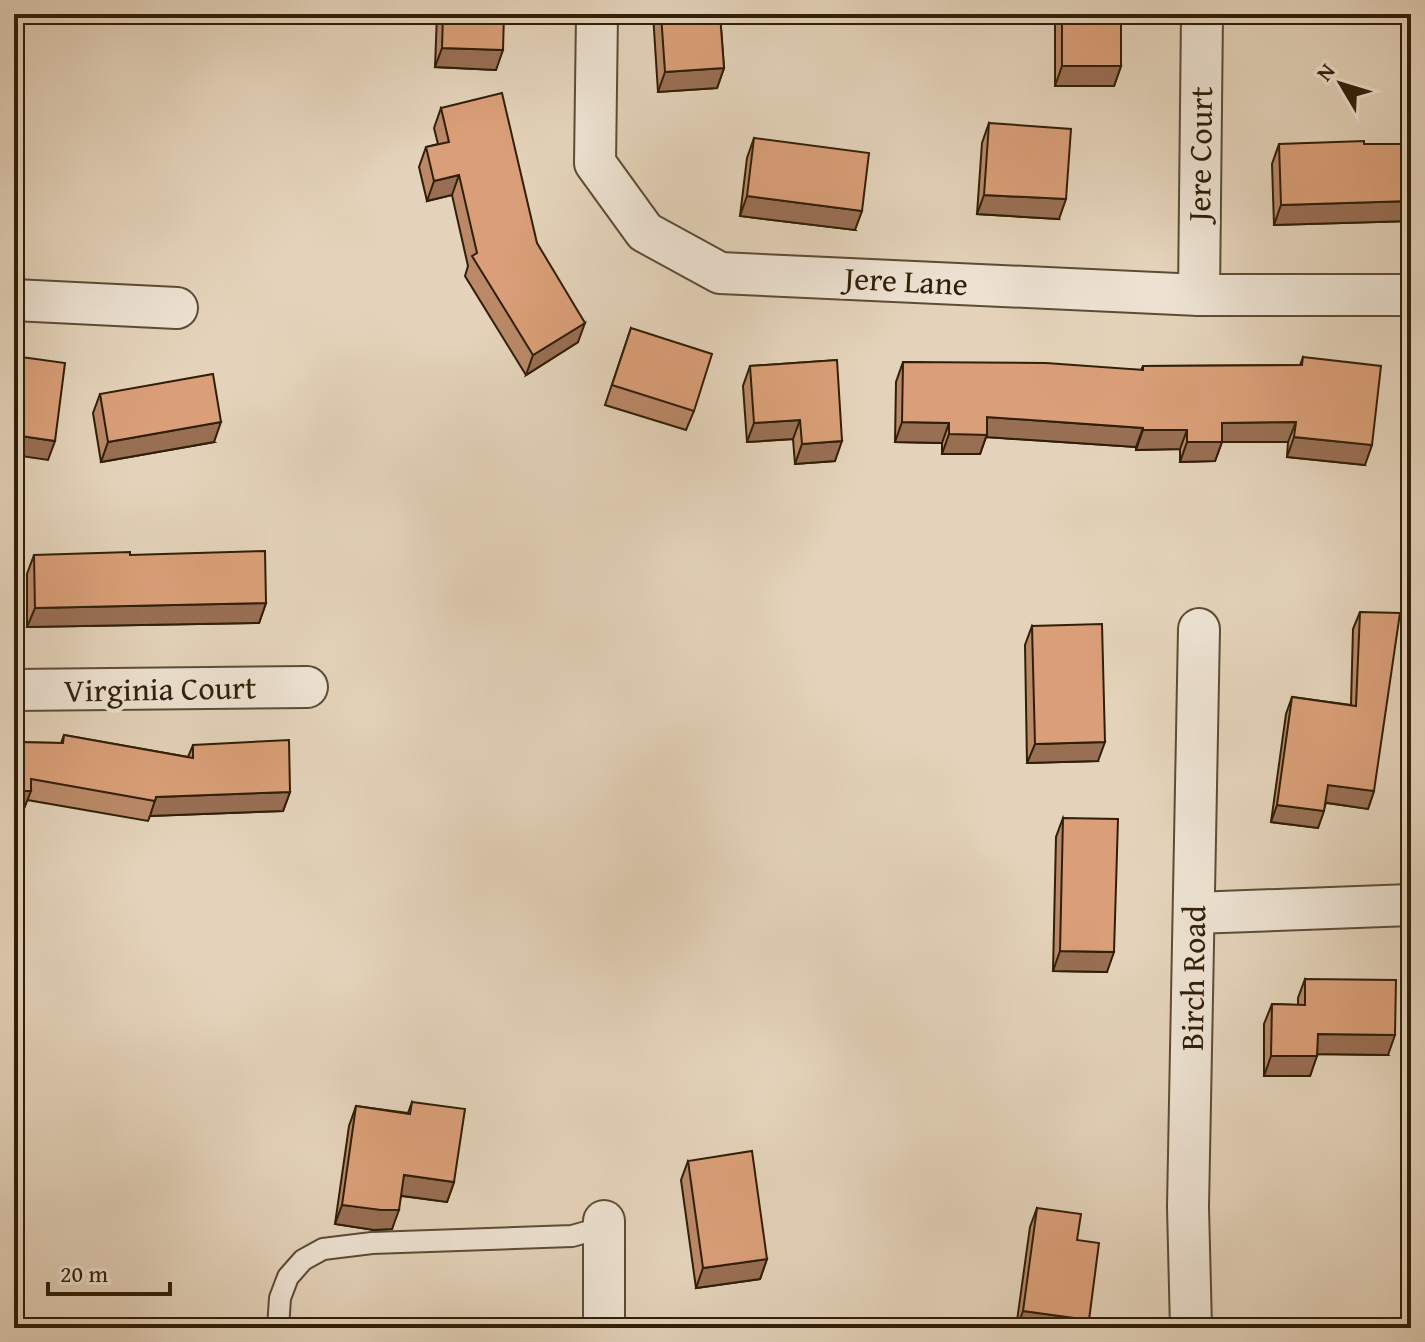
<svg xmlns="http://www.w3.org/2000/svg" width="1425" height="1342" font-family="'Gentium Book Plus',serif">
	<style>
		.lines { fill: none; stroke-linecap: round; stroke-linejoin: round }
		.lane-casing { stroke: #5d4c34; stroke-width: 24 }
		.street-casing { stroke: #5d4c34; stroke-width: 44 }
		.lane { stroke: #ede2d2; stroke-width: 20 }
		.street { stroke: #ede2d2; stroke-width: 40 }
		.wall { fill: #bb8967; stroke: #301f07; stroke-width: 2 }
		.shaded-wall { fill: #996f54; stroke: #301f07; stroke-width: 2 }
		.building { fill: #da9f78; stroke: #301f07; stroke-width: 2 }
		.labels { text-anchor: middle; stroke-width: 8; stroke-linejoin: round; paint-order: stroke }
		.street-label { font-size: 32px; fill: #301f07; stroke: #ede2d2 }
	</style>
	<rect width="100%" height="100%" fill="#e4d3ba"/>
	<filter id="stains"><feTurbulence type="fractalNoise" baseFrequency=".0025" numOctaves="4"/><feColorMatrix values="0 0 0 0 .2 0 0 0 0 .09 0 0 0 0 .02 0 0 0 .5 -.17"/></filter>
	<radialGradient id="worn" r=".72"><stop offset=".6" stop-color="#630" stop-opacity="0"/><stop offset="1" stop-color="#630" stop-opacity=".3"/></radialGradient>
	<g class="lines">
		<defs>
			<polyline id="lane" points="278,1328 280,1298 288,1277 303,1260 323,1249 372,1243 572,1236 590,1231 604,1221"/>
			<g id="street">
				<polyline points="597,14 595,163 645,232 720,273 1199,295 1411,295"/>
				<polyline points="1199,295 1202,14"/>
				<polyline points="14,300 177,308"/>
				<polyline points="14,690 307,687"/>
				<polyline points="1194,913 1411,905"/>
				<polyline points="604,1221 604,1328"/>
				<polyline points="1191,1328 1188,1207 1199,629"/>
			</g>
		</defs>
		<use href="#lane" class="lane-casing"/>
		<use href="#street" class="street-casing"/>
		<use href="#lane" class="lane"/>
		<use href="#street" class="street"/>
	</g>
	<g class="wall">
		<polygon points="437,14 504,14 496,70 435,67"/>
		<polygon points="653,14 720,14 724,68 717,88 658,92"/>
		<polygon points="1055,14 1121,14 1121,66 1114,86 1055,86"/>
		<polygon points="441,108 537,243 578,342 526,375 465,276 468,266 452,195 427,201 419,167 426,147 438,144 434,128"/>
		<polygon points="989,123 1059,219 977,214 982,143"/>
		<polygon points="754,138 855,230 740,216 747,158"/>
		<polygon points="1279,144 1411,144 1411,221 1274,225 1272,164"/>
		<polygon points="631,328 694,411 686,430 605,405"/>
		<polygon points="1303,357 1365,465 1287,457 1288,442 1222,442 1215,461 1180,462 1180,449 1136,450 1136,447 986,437 980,454 942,454 942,443 895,442 896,382 903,362 1141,370 1143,366 1300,365"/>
		<polygon points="837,360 835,461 795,464 793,439 747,442 743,386 750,366"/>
		<polygon points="100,394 214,442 101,462 93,413"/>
		<polygon points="34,555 130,555 266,603 259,623 27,627 27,574"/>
		<polygon points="1360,612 1374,791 1368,809 1326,803 1318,828 1271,822 1286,714 1292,697 1351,705 1353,629"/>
		<polygon points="1032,626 1098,761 1027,763 1025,645"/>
		<polygon points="64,735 188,757 193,745 290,792 283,811 150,816 148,821 27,800 23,811 14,742 61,743"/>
		<polygon points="1063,818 1107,972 1053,971 1056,837"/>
		<polygon points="1305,979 1388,1055 1317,1054 1310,1076 1264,1076 1264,1024 1272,1004 1298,1005 1298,998"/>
		<polygon points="412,1102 454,1182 447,1202 401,1196 392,1229 374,1230 335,1224 349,1126 356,1106 408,1113"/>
		<polygon points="688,1161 767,1259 760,1279 696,1288 681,1180"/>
		<polygon points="1037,1208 1077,1240 1086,1328 1016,1328 1030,1227"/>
	</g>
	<g class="shaded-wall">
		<polygon points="442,48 503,50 496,70 435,67"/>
		<polygon points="1062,66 1121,66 1114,86 1055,86"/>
		<polygon points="724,68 717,88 658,92 665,72"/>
		<polygon points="459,175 452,195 427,201 434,181"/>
		<polygon points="984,195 1066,199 1059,219 977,214"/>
		<polygon points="747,196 862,211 855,230 740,216"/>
		<polygon points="1411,201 1411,221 1274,225 1281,205"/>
		<polygon points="14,221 19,221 14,235"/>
		<polygon points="585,323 578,342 526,375 533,355"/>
		<polygon points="987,417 1143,428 1136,447 986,437 980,454 942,454 949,434"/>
		<polygon points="800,420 793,439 747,442 754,423"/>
		<polygon points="221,422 214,442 101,462 108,442"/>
		<polygon points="902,422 949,423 942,443 895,442"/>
		<polygon points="1296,422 1288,442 1222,442 1215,461 1180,462 1187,442 1222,423"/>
		<polygon points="1143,430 1187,430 1180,449 1136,450"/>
		<polygon points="14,435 55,441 48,460 14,455"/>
		<polygon points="1294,437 1372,445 1365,465 1287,457"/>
		<polygon points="842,441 835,461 795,464 802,444"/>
		<polygon points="266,603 259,623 27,627 35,608"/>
		<polygon points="1105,742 1098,761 1027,763 1035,744"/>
		<polygon points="1328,785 1374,791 1368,809 1322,802"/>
		<polygon points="14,791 31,791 23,811 14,811"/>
		<polygon points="290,792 283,811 150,816 156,797"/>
		<polygon points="1277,805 1324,811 1318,828 1271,822"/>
		<polygon points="1060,951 1114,952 1107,972 1053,971"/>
		<polygon points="1318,1034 1395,1035 1388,1055 1311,1054"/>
		<polygon points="1271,1056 1317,1056 1310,1076 1264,1076"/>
		<polygon points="404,1175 454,1182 447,1202 396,1195"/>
		<polygon points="342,1205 399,1210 392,1229 374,1230 335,1224"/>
		<polygon points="767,1259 760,1279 696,1288 703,1268"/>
		<polygon points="1023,1311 1089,1320 1086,1328 1017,1328"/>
	</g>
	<g class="building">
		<polygon points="443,14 504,14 503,50 442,48"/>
		<polygon points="661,14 720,14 724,68 665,72"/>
		<rect x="1062" y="14" width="59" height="52"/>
		<polygon points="502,93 537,243 585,323 533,355 472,256 477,253 459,175 434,181 426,147 449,142 441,108"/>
		<polygon points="989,123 1071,129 1066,199 984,195"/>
		<polygon points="754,138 869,153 862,211 747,196"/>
		<polygon points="1364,141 1364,144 1411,144 1411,201 1281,205 1279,144"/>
		<polygon points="14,170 18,170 19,221 14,221"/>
		<polygon points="631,328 712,354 694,411 612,385"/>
		<polygon points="14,356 65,363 55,441 14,435"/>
		<polygon points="1303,357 1381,366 1372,445 1294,437 1296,422 1222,423 1222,442 1187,442 1187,430 1143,430 1143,428 987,417 987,435 949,434 949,423 902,422 903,362 1046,363 1143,370 1143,366 1302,365"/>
		<polygon points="837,360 842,441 802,444 800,420 754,423 750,366"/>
		<polygon points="213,374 221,422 108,442 100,394"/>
		<polygon points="265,551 266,603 35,608 34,555 130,552 130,555"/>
		<polygon points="1360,612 1400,613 1374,791 1328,785 1324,811 1277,805 1292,697 1356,706"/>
		<polygon points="1102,624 1105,742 1035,744 1032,626"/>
		<polygon points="64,735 193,758 193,745 289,740 290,792 156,797 155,801 31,779 31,791 14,791 14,742 63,743"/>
		<polygon points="1063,818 1118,819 1114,952 1060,951"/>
		<polygon points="1305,979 1396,980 1395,1035 1318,1034 1317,1056 1271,1056 1272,1004 1305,1005"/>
		<polygon points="412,1102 465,1109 454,1182 404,1175 399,1210 381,1210 342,1205 356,1106 410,1114"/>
		<polygon points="752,1151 767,1259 703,1268 688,1161"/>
		<polygon points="1037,1208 1081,1214 1077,1240 1099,1243 1089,1320 1023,1311"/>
		<polygon points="518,1325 518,1328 458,1328 458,1327"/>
	</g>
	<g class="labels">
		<g class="street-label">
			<text transform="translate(1200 154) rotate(-89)" y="11">Jere Court</text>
			<text transform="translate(906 281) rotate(3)" y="11">Jere Lane</text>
			<text transform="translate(160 689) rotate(-1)" y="11">Virginia Court</text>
			<text transform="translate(1193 978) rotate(-89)" y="11">Birch Road</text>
		</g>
	</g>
	<rect width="1425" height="1342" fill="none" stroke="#e4d3ba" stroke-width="48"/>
	<rect x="16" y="16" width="1393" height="1310" fill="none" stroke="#301f07" stroke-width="4"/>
	<rect x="24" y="24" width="1377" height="1294" fill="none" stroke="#301f07" stroke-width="2"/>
	<g transform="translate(1341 84) rotate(308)" stroke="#ede2d2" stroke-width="6" paint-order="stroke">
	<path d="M0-6L14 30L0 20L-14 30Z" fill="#301f07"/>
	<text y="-12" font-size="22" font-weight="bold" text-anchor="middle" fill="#301f07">N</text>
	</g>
	<path d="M48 1282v12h122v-12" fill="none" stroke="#301f07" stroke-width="4"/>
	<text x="60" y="1282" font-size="24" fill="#301f07" stroke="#ede2d2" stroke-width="6" paint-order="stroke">20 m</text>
	<rect width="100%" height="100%" filter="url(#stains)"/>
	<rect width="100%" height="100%" fill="url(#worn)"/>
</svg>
